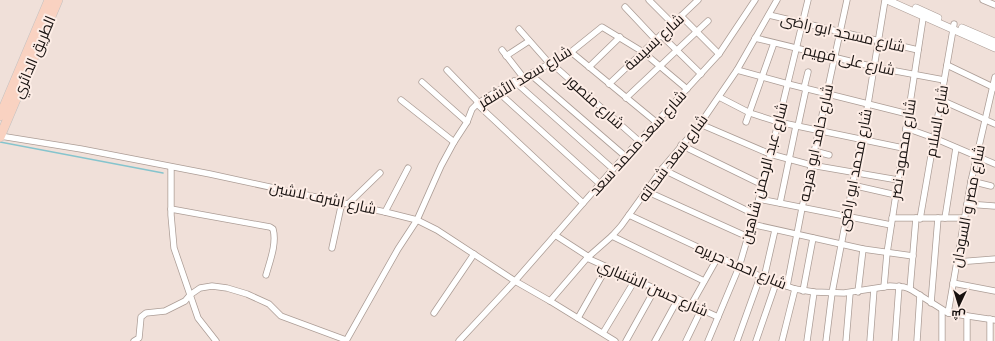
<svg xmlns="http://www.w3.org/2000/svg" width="995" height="341" font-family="Cabin,Cairo,sans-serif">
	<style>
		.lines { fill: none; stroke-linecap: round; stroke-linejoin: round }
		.stream { stroke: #85c4cd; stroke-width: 1.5 }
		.minor-casing { stroke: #ac9d96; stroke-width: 7 }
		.tertiary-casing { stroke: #ac9d96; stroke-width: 8 }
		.primary-casing { stroke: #c3c1c1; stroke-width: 10 }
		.minor { stroke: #fff; stroke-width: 5.5 }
		.tertiary { stroke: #fff; stroke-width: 7 }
		.primary { stroke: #f9d2c1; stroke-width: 9 }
		.labels { text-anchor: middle; stroke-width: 4; stroke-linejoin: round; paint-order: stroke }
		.street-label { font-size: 15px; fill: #181210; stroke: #fdede6 }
	</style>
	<rect width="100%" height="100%" fill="#f0e0d9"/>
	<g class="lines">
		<polyline class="stream" points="0,142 163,173"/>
		<defs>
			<g id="minor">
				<polyline points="649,0 673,24"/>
				<polyline points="983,0 995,5"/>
				<polyline points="625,7 656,40"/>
				<polyline points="769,15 918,50"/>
				<polyline points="681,16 719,54"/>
				<polyline points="519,29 550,64"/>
				<polyline points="661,35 701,74"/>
				<polyline points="755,38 874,67 944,80"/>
				<polyline points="502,50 523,77"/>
				<polyline points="571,52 656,122"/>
				<polyline points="506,56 529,41"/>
				<polyline points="551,63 639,141"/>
				<polyline points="947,65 995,88"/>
				<polyline points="589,67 620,37"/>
				<polyline points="447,70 479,103"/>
				<polyline points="737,70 788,84 908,114"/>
				<polyline points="530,74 625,156"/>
				<polyline points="514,81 613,169"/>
				<polyline points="422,82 467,122"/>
				<polyline points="609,84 698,0"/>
				<polyline points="804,88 808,72"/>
				<polyline points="497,91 600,184"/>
				<polyline points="719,97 750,113 778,122 903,148"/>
				<polyline points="626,98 708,21"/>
				<polyline points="401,100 454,142"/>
				<polyline points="941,100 995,124"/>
				<polyline points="477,104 583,203"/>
				<polyline points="746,122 774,43"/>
				<polyline points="700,124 770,154 811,165 898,180"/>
				<polyline points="798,126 806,89"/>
				<polyline points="906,128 934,138 995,164"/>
				<polyline points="0,136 81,149 210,174 385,212 417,220 437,230 515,281 550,301 615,341"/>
				<polyline points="681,145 763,185"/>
				<polyline points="814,151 829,155"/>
				<polyline points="171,167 171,215 174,248 198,318 216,341"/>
				<polyline points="662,169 754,214"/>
				<polyline points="971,181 991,186"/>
				<polyline points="852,185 896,195"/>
				<polyline points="646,191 748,237"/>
				<polyline points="759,199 891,225"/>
				<polyline points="780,203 796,126"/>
				<polyline points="348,204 380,173"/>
				<polyline points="967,204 994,206"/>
				<path d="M 171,209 L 270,227 L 273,229 C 277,243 270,261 266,275"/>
				<polyline points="385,212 408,168"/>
				<polyline points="629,215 764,278 795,289 814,292 844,293 890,286 904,287 910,289 948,313 995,320"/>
				<polyline points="892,218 964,218"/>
				<polyline points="945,218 956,148"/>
				<polyline points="920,219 954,24"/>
				<polyline points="751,224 863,249 913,256"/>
				<polyline points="555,235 589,257"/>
				<polyline points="612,236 704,281"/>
				<polyline points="332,248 342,202"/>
				<polyline points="587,258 718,317"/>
				<polyline points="957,262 995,259"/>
				<polyline points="764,278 775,230"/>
				<polyline points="953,283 995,291"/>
				<polyline points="787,286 802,208 847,0"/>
				<polyline points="884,287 887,253 924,12"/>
				<polyline points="910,289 916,218"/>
				<polyline points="803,291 813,238"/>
				<polyline points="858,292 863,249"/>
				<polyline points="550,301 587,258 612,236 621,226 662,169 700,124 737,70 777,0"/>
				<polyline points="931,303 938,218"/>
				<polyline points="691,305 718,257"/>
				<polyline points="434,313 474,254"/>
				<polyline points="948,313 971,181 995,77"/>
				<polyline points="967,316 967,341"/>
				<polyline points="578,318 607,267"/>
				<polyline points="603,333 635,280"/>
				<polyline points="134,341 139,338 141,317 146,313 165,311 185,301 190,295 200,288 212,286 227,288 247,294 269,304 281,316 346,340"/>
				<polyline points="346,341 398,249 417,220 441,166 454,142 467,122 472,109 477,104 497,91 551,63 571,52 602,27 643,52 687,89"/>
				<polyline points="459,341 515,281 613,169 719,54 755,0"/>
				<polyline points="626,341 655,289"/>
				<polyline points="655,341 678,299"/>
				<polyline points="686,341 701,310"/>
				<polyline points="708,341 739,267 763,185 808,0"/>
				<polyline points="737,341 760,277"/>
				<polyline points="756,341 776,283"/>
				<polyline points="782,341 795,289"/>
				<polyline points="807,341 814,292"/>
				<polyline points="826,341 832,293 868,104 885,0"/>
				<polyline points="846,341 850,293"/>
				<polyline points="870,341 874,289"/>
				<polyline points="895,341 899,286"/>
				<polyline points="917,341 920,295"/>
				<polyline points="942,341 942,310"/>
				<polyline points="990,341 990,319"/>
			</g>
			<g id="tertiary">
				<polyline points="887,0 995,48"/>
				<polyline points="916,8 938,18"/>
				<polyline points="962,28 995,42"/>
			</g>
			<g id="primary">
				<polyline points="0,116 49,0"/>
				<polyline points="0,137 58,0"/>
			</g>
		</defs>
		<use href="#minor" class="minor-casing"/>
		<use href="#tertiary" class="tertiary-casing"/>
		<use href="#primary" class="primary-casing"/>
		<use href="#minor" class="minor"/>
		<use href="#tertiary" class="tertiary"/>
		<use href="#primary" class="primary"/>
	</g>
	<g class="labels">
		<g class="street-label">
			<text transform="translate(843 33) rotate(13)" y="5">شارع مسجد ابو راضى</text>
			<text transform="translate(654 42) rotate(-43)" y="5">شارع بسيسة</text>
			<text transform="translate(34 57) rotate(-67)" y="5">الطريق الدائري</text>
			<text transform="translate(849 60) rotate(13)" y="5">شارع على فهيم</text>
			<text transform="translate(525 77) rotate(-31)" y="5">شارع سعد الأشقر</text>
			<text transform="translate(595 102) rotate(42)" y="5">شارع منصور</text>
			<text transform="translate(937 121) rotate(-80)" y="5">شارع السلام</text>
			<text transform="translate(638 143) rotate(-48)" y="5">شارع سعد محمد سعد</text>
			<text transform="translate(816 143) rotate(-78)" y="5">شارع حامد ابو هرجه</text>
			<text transform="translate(903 149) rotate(-81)" y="5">شارع محمود نصر</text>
			<text transform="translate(673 158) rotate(-53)" y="5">شارع سعد شحاته</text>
			<text transform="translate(855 170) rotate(-79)" y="5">شارع محمد ابو راضى</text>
			<text transform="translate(764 173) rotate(-75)" y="5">شارع عبد الرحمن شاهين</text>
			<text transform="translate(323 198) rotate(12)" y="5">شارع اشرف لاشين</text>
			<text transform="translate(968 206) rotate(-79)" y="5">شارع مصر و السودان</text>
			<text transform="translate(741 266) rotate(23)" y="5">شارع احمد حريره</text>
			<text transform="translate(653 288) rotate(24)" y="5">شارع حسن الشنباري</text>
		</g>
	</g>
	<g transform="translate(959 305) rotate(184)" stroke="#fdede6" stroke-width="3" paint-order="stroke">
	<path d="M0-3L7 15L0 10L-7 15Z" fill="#181210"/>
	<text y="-6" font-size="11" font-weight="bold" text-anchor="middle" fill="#181210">ش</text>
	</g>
</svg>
